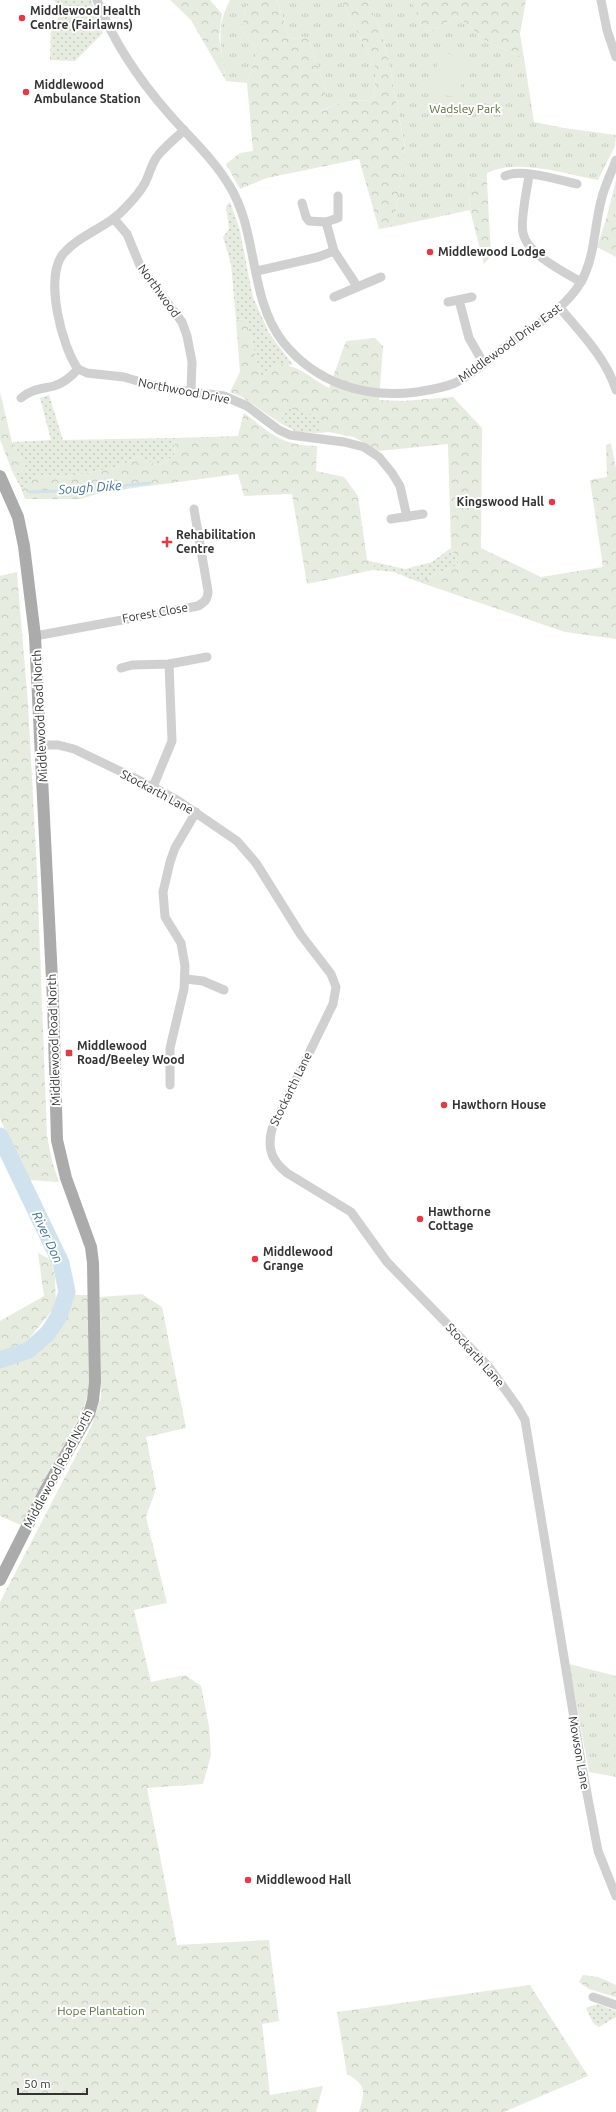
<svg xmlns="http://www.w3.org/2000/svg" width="616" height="2112" font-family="Ubuntu,sans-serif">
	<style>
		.grass { fill: url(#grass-dots) }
		.forest { fill: url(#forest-crowns) }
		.park { fill: url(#park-tufts) }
		.pitch { fill: #e6ecdf }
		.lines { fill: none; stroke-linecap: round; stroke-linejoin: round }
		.stream { stroke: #cfe2ee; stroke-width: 3 }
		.river { stroke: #cfe2ee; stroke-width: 17 }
		.minor { stroke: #d0d0d0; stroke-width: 9 }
		.major { stroke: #ababab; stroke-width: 12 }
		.poi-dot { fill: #e63946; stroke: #fff; stroke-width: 1.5 }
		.labels { text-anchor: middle; stroke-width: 4; stroke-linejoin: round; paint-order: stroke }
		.poi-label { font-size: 12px; font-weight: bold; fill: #333; stroke: #fff; text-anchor: start }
		.park-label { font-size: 12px; fill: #56703f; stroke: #fff }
		.street-label { font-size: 12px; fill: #333; stroke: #fff }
		.water-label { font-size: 13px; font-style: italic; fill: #3f7597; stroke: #fff }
	</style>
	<defs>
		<pattern id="grass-dots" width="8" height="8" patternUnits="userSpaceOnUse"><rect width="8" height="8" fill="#e6ecdf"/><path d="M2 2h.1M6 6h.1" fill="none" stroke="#c6cbc0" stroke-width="1.8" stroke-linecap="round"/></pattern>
		<pattern id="forest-crowns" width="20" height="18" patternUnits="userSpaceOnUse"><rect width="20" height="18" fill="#e6ecdf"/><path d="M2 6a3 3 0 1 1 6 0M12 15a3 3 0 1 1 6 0" fill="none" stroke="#c6cbc0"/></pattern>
		<pattern id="park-tufts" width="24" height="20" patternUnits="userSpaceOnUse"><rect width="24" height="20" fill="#e6ecdf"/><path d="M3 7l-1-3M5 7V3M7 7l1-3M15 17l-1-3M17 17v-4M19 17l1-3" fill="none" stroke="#c6cbc0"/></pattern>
	</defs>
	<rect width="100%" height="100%" fill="#fff"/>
	<g class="grass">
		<polygon points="53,0 91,0 103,33 75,61 50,60 51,28 65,9"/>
		<polygon points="230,202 239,227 253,297 269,333 293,365 278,365 261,377 246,319 236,320 231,264 223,237 229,229 226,206"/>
		<polygon points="49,395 63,440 175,438 174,456 158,466 138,456 119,467 65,477 44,475 36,477 21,488 12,471 16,473 27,470 12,442 51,440 40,398"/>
		<polygon points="286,406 323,418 318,433 297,432 280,423"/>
		<polygon points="451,548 459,564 419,582 394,572 373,570 374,562 405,569 432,562"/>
		<polygon points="598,2004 616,2011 616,2017 599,2027 593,2023 586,2008"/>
	</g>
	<g class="forest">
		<polygon points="170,0 210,0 222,14 219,37 226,81 191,20"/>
		<polygon points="248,0 277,0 290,39 308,37 326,91 321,111 345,101 372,100 377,71 341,0 367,0 382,32 392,78 405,149 396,210 391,227 379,229 359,159 267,178 240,189 226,164 240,153 253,151 247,83 258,50 241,30"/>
		<polygon points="411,0 526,0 520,34 524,58 486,41 457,16 433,31 423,30"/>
		<polygon points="468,176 487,181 491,256 484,264 470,210"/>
		<polygon points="607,216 616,220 616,257 597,247"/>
		<path d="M 246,319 L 261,377 C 266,373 271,369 276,366 C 291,359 315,381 329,388 L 346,341 L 375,338 L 383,346 L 379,400 L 403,401 L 453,397 L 482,428 L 481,548 L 541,577 L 603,567 L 590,480 L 607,477 L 606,445 L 611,443 L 616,469 L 616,639 L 565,632 L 419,582 L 459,564 L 451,548 L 448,444 L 379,451 L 354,437 L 329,432 L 318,433 L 322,418 L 286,407 L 280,423 L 242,397 L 230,392 L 240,372 L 236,320 Z"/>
		<polygon points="0,392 12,442 27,470 16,473 12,471 0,439"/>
		<path d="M 244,413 C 272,434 280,445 317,446 L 316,471 L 344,477 L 358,496 L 367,560 L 374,562 L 373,570 L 307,584 L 292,494 L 244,496 L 238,474 L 104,492 L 80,499 L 25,499 L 21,488 L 36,477 L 44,475 L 65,477 L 119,467 L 138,456 L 158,466 L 174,456 L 175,438 L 238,436 Z"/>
		<polygon points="17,572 28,704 37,871 47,1136 52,1161 59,1182 29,1180 0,1119 0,576"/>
		<polygon points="38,1253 51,1260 55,1277 56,1306 26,1342 0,1353 0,1321 44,1296"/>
		<polygon points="142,1294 162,1307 186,1428 146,1437 156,1489 146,1517 167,1603 134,1610 151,1682 185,1675 201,1686 209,1726 211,1755 203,1784 147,1788 177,1945 269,1940 279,2021 262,2024 270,2095 323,2086 316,2112 0,2112 0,1602 91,1427 101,1397 100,1297"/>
		<path d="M 74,1295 L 88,1295 L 90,1368 L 88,1393 L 83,1410 L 21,1525 L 0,1516 L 0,1368 C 12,1363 27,1359 38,1352 C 57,1339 68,1316 74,1295 Z"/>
		<polygon points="583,1975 598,1977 616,1985 616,1997 589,1989 579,1982"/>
		<path d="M 530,1985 L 588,2076 L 504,2112 L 359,2112 C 365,2091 367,2086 347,2074 L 337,2012 Z"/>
	</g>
	<g class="park">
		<path d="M 230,0 L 248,0 L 241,30 L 258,50 L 247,83 L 226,81 C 222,49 214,30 230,0 Z"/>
		<polygon points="277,0 341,0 377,71 372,100 345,101 320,111 326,91 308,37 290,39"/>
		<path d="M 367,0 L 411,0 L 424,30 L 433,31 L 457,16 L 486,41 L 524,58 L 534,122 L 564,128 L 616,135 L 615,146 L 598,180 C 565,174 518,158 487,173 L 487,181 L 468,176 L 470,210 L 391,227 L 396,210 L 405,148 L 392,78 L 382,32 Z"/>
		<polygon points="616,180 616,220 607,216"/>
		<polygon points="569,1664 616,1676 616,1777 589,1772"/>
	</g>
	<polygon class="pitch" points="440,52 468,58 458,98 431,92"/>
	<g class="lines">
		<polyline class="stream" points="30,492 83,490 150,483"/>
		<polyline class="river" points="0,1136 61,1263 67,1292 59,1316 48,1333 29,1350 0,1360"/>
		<g class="minor">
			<path d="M 97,0 C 113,41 140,81 170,115 C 190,138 213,158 229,185 C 259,233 248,297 283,342 C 316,383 365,399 417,392 C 430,390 443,388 455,383 C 476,373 493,355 512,342 C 537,324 565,309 581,282 C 595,257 594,228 601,201 C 604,187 611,174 616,160"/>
			<polyline points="601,0 607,30 616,57"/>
			<path d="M 529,175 C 527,190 520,220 523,233 C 527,254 564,272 581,282"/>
			<path d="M 505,176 C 521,168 559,180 577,184"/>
			<polyline points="302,203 306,217 309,221 326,222 338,218 338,196"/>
			<polyline points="114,219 127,234 141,268 182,322 187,336 192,362 191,391"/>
			<polyline points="326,222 334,251 357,286"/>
			<polyline points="257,271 318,257 334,251"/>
			<polyline points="334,297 381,277"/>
			<polyline points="459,300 469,338 484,364"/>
			<polyline points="448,302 472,297"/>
			<path d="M 560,308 C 581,333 606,358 616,390"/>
			<polyline points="78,369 87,373 124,377 161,388 224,396 247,406 279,430 290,435 344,442 364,447 379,457 392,473 400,486 407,517"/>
			<path d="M 21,398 C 31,389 42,389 54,386 C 64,383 71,377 78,369 C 62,347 44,278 63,254 C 80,234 109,227 126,207 C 133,200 140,192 145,183 C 149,175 151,166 156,158 C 163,148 175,139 184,130"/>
			<polyline points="391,519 423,514"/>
			<path d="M 35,636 L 198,606 C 205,602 208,599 208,591 L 194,509"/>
			<polyline points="121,668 132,665 169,664 207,657"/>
			<path d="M 41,745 L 58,745 L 74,749 L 153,787 L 177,800 L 237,841 L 256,863 L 301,935 L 331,974 L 336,987 L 333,1004 L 272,1129 C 267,1148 271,1160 287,1173 L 351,1212 L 387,1262 L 489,1367 L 517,1406 L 525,1420 L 582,1767 L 598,1851 L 616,1896"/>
			<polyline points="153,787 172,741 169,664"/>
			<polyline points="186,979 203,981 224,990"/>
			<polyline points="170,1085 170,1048 184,989 185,966 181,943 165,917 163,892 170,862 175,848 196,812"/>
			<polyline points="593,1997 616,2005"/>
		</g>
		<polyline class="major" points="0,476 18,517 24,546 35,636 53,1000 57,1140 66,1178 91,1247 93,1263 95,1382 93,1400 89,1414 45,1491 0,1580"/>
	</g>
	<g class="poi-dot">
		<circle cx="22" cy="18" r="4"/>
		<circle cx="26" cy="92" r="4"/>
		<circle cx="430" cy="252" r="4"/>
		<circle cx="552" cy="502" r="4"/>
		<path d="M165 536h4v4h4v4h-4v4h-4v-4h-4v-4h4z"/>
		<rect x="65" y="1049" width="8" height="8" rx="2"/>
		<circle cx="444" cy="1105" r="4"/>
		<circle cx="420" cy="1219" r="4"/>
		<circle cx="255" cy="1259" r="4"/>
		<circle cx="248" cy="1880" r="4"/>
	</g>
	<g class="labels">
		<g class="poi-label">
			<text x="30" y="15">Middlewood Health<tspan x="30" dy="14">Centre (Fairlawns)</tspan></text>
			<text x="34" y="89">Middlewood<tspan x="34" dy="14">Ambulance Station</tspan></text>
			<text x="438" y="256">Middlewood Lodge</text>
			<text x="544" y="506" text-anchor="end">Kingswood Hall</text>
			<text x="176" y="539">Rehabilitation<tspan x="176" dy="14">Centre</tspan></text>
			<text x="77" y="1050">Middlewood<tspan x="77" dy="14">Road/Beeley Wood</tspan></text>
			<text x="452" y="1109">Hawthorn House</text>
			<text x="428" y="1216">Hawthorne<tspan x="428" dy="14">Cottage</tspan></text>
			<text x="263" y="1256">Middlewood<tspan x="263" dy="14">Grange</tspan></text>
			<text x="256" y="1884">Middlewood Hall</text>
		</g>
		<g class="park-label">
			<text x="465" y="113">Wadsley Park</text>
			<text x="101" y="2015">Hope Plantation</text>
		</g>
		<g class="street-label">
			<text transform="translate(159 291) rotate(54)" y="4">Northwood</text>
			<text transform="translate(510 343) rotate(-36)" y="4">Middlewood Drive East</text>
			<text transform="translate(184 391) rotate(11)" y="4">Northwood Drive</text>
			<text transform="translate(155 613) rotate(-10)" y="4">Forest Close</text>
			<text transform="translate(40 716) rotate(-93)" y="4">Middlewood Road North</text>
			<text transform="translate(157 792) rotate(28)" y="4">Stockarth Lane</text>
			<text transform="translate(54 1040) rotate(-92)" y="4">Middlewood Road North</text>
			<text transform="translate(291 1089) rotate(-64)" y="4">Stockarth Lane</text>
			<text transform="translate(475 1355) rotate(48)" y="4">Stockarth Lane</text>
			<text transform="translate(58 1469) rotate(-62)" y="4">Middlewood Road North</text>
			<text transform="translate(579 1753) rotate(80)" y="4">Mowson Lane</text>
		</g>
		<g class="water-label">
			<text transform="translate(90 487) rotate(-4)" y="5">Sough Dike</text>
			<text transform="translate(48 1237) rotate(65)" y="5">River Don</text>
		</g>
	</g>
	<path d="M18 2088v6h69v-6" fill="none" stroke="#333333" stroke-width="2"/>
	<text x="24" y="2088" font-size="12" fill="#333333" stroke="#ffffff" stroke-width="3" paint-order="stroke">50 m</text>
</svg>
